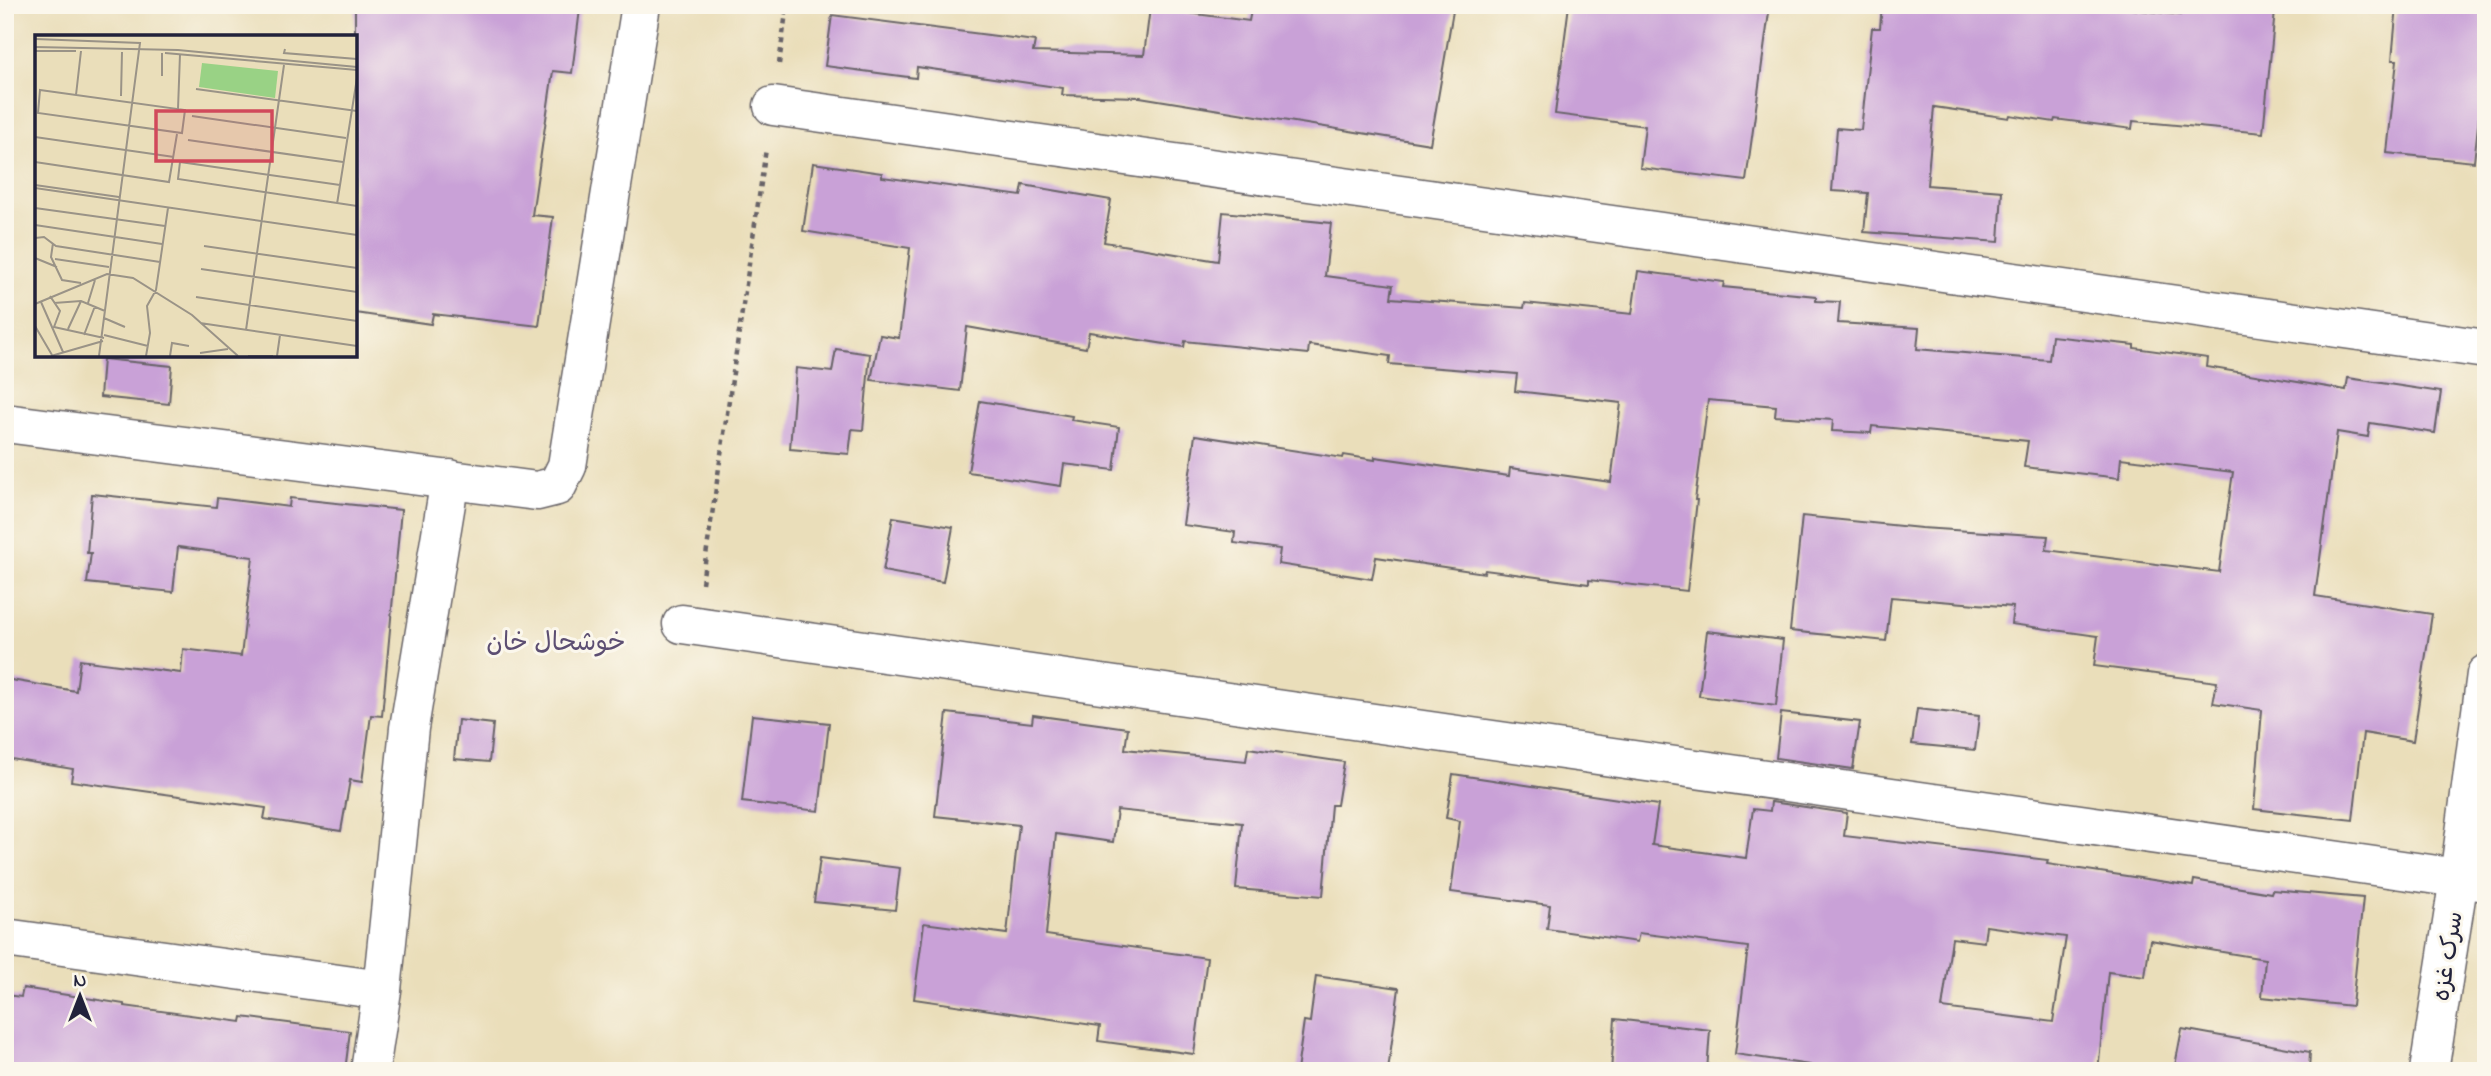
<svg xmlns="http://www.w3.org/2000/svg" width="2491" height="1076" font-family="'Indie Flower','Playpen Sans Arabic',sans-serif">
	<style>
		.building { fill: #c9a1d7; fill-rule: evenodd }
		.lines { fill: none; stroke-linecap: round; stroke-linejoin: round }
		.minor-casing { stroke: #686467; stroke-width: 41 }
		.path { stroke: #686467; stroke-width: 4.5; stroke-dasharray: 5 5; stroke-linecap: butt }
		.minor { stroke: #fff; stroke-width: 38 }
		.labels { text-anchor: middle; stroke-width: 6; stroke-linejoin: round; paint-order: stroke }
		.street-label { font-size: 24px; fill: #22223b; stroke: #fbf7ec }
		.neighbourhood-label { font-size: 26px; fill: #5c4e72; stroke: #fbf7ec }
		.inset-road { fill: none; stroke: #9a9387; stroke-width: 2 }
		.view { fill: #d1495b; fill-opacity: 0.15; stroke: #d1495b; stroke-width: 3.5 }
		.inset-edge { fill: none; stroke: #22223b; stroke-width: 3.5 }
	</style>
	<rect width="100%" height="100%" fill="#fbf7ec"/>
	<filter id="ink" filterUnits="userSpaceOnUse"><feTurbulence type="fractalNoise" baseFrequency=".0143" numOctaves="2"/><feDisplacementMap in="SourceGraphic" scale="14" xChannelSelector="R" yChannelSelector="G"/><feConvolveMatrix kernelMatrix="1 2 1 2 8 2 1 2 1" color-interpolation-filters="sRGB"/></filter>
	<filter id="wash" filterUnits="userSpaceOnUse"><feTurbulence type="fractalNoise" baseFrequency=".00686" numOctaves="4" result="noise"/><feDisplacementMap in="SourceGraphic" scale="28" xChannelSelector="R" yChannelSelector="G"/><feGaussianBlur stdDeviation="1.57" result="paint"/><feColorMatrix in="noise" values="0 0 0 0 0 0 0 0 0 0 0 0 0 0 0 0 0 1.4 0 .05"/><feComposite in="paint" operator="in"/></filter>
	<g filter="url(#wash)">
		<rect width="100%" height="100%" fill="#eadeba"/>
		<g id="blocks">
			<g class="building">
				<polygon points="355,5 456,5 503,12 504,5 550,5 580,9 572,73 553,71 532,215 553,217 539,326 433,314 431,324 355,313"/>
				<polygon points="1252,5 1454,5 1430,144 1140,97 1062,95 1063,88 917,67 916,78 825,66 832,15 1035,41 1033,52 1144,55 1150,8 1249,21"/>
				<polygon points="1569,5 1770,5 1746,181 1640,168 1645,126 1555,114"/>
				<polygon points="1882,5 2099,5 2180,15 2181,5 2214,5 2275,11 2263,133 2133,121 2132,129 2055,119 2054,122 2010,115 2009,118 1934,107 1927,185 2002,191 1999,242 1864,232 1868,193 1832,191 1837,128 1861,130 1872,28 1880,28"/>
				<polygon points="2397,5 2486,8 2486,52 2474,162 2387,153 2397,60 2392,60"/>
				<polygon points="813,163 882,173 882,177 1021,196 1023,185 1111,200 1104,242 1218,261 1223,212 1331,223 1325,276 1393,285 1391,298 1524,308 1525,303 1632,314 1638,271 1724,282 1723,287 1816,296 1816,301 1840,302 1838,323 1919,328 1917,349 2049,360 2052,336 2134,345 2134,348 2208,358 2207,367 2346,390 2348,378 2441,392 2435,433 2370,423 2368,437 2337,432 2315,596 2432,614 2413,741 2363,733 2353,820 2254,809 2262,710 2213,703 2217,682 2094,666 2098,636 2011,624 2013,607 1891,597 1886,641 1790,631 1802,516 1921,528 2048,536 2046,550 2219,572 2233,472 2121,458 2119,478 2024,467 2028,441 1872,426 1871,433 1832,431 1833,420 1775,416 1776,406 1708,400 1695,500 1697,500 1687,591 1589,580 1589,584 1485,570 1484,573 1376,557 1372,579 1278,564 1280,549 1234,543 1235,532 1183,525 1195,435 1343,458 1344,455 1375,460 1375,457 1509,476 1510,468 1611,482 1621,403 1515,391 1517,374 1389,364 1390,356 1309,345 1308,354 1185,341 1184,347 1089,332 1086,348 967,327 960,391 871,380 880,335 899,338 910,248 803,231"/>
				<polygon points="836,349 870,354 863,430 852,429 849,454 790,449 796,368 832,372"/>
				<polygon points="103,359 172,366 169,404 100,397"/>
				<polygon points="980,401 1072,416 1071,420 1119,427 1114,470 1064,464 1061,486 968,472"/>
				<polygon points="92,494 216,507 217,498 289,507 290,498 401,510 382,716 371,715 362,782 350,780 341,831 264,819 266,808 71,781 73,769 5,758 5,679 76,691 80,660 181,673 183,649 241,656 253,557 178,547 173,592 87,583 91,553 87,553"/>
				<polygon points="893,517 953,527 943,582 883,571"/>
				<polygon points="1707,631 1783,640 1776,706 1699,696"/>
				<polygon points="1917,709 1979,716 1975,750 1912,744"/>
				<polygon points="947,713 1032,723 1033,715 1128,728 1125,749 1246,761 1248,748 1344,762 1337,805 1331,805 1323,896 1236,889 1242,823 1117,810 1113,842 1056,834 1046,935 1207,958 1194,1054 1098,1041 1100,1026 914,999 924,923 1007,934 1019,825 935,816"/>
				<polygon points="1781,713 1860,722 1853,769 1776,758"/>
				<polygon points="752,715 829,723 819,811 742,802"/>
				<polygon points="458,720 493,724 489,762 454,759"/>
				<path d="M 1453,774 L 1658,805 L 1652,845 L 1746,858 L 1753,809 L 1770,811 L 1771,802 L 1847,813 L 1844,836 L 2048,860 L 2047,864 L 2193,886 L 2194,880 L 2271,893 L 2272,890 L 2363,898 L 2352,1006 L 2262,997 L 2265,959 L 2150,940 L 2145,977 L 2108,972 L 2098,1071 L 1809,1071 L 1810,1065 L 1735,1054 L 1748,947 L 1639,933 L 1637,942 L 1547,929 L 1550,905 L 1451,892 L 1460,821 L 1446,818 ZM 1986,926 L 2066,937 L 2053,1022 L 1942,1008 L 1952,938 L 1984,942 Z"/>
				<polygon points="820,858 900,868 895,910 814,902"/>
				<polygon points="1316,976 1399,988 1388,1071 1297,1071 1304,1021 1310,1022"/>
				<polygon points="23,988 124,1004 124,1006 241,1022 242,1017 350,1031 345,1071 5,1071 5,995 21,997"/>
				<polygon points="1615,1019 1710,1030 1707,1071 1611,1071"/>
				<polygon points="2182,1029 2310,1052 2309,1071 2174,1071"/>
			</g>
		</g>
	</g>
	<g filter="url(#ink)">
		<use href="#blocks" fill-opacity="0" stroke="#686467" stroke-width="2"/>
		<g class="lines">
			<defs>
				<g id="minor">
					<polyline points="773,106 2486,349"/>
					<polyline points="5,423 537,491 557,486 567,466 641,5"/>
					<polyline points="682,624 2486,882"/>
					<polyline points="5,938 382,990"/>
					<polyline points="370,1071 382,990 409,728 450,479"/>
					<polyline points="2429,1071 2459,878 2486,674"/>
				</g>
			</defs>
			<use href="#minor" class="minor-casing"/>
			<g class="path">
				<polyline points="779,64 787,5"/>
				<polyline points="702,583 766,149"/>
			</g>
			<use href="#minor" class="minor"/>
		</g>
	</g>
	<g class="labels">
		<g class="street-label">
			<text transform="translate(2447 956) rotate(-81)" y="8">سرک غزه</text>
		</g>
		<g class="neighbourhood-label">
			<text x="556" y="650">خوشحال خان</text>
		</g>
	</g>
	<g transform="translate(35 35)">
		<rect width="322" height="322" fill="#eadeba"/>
		<path d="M 167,28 L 243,36 L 240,63 L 164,52 Z" fill="#99d285"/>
		<path class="inset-road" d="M 0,4 L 105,8 L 64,321M 0,12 L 143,15 L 322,32M 250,14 L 249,18 L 322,24M 0,16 L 41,16M 127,18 L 127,41M 130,18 L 322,35M 161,54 L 322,76M 5,55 L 150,75 L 147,98 L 3,78 ZM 41,60 L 46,16M 86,61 L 87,17M 143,74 L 145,19M 157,81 L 311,103M 0,102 L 139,122M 153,105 L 308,127M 0,127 L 134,147 L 142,99M 0,150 L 84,162M 305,150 L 145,127 L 143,144 L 322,171M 0,153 L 322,200M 302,169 L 322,43M 0,173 L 130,191M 0,190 L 127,209M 0,203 L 9,202 L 21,211 L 125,227M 18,208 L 16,222 L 27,245 L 46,248M 169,211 L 322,233M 0,223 L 22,232M 20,224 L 74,232M 166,234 L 322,257M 15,261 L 25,276 L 19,292 L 69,303M 161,262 L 322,286M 6,267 L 28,317M 19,268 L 46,266 L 70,276M 53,268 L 60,245M 0,269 L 72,239 L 98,243 L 157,280 L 203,321M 69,283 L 90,292M 165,288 L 322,311M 0,291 L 17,320M 33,294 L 46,266M 211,295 L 249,30M 49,300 L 60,271M 69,300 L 113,311M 165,318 L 193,314M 16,321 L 68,306M 111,321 L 115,298 L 112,271 L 121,255 L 133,173M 135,321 L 137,308 L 154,311M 213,321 L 238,321M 242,321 L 245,300"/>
		<path class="view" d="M 121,76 L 237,76 L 237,126 L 121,126 Z"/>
		<rect width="322" height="322" class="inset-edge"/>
	</g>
	<rect width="2491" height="1076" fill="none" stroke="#fbf7ec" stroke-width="28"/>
	<g transform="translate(80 996)" stroke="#fbf7ec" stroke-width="5" paint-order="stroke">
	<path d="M0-5L12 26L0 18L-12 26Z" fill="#22223b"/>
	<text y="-10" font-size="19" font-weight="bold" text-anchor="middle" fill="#22223b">N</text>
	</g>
</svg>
